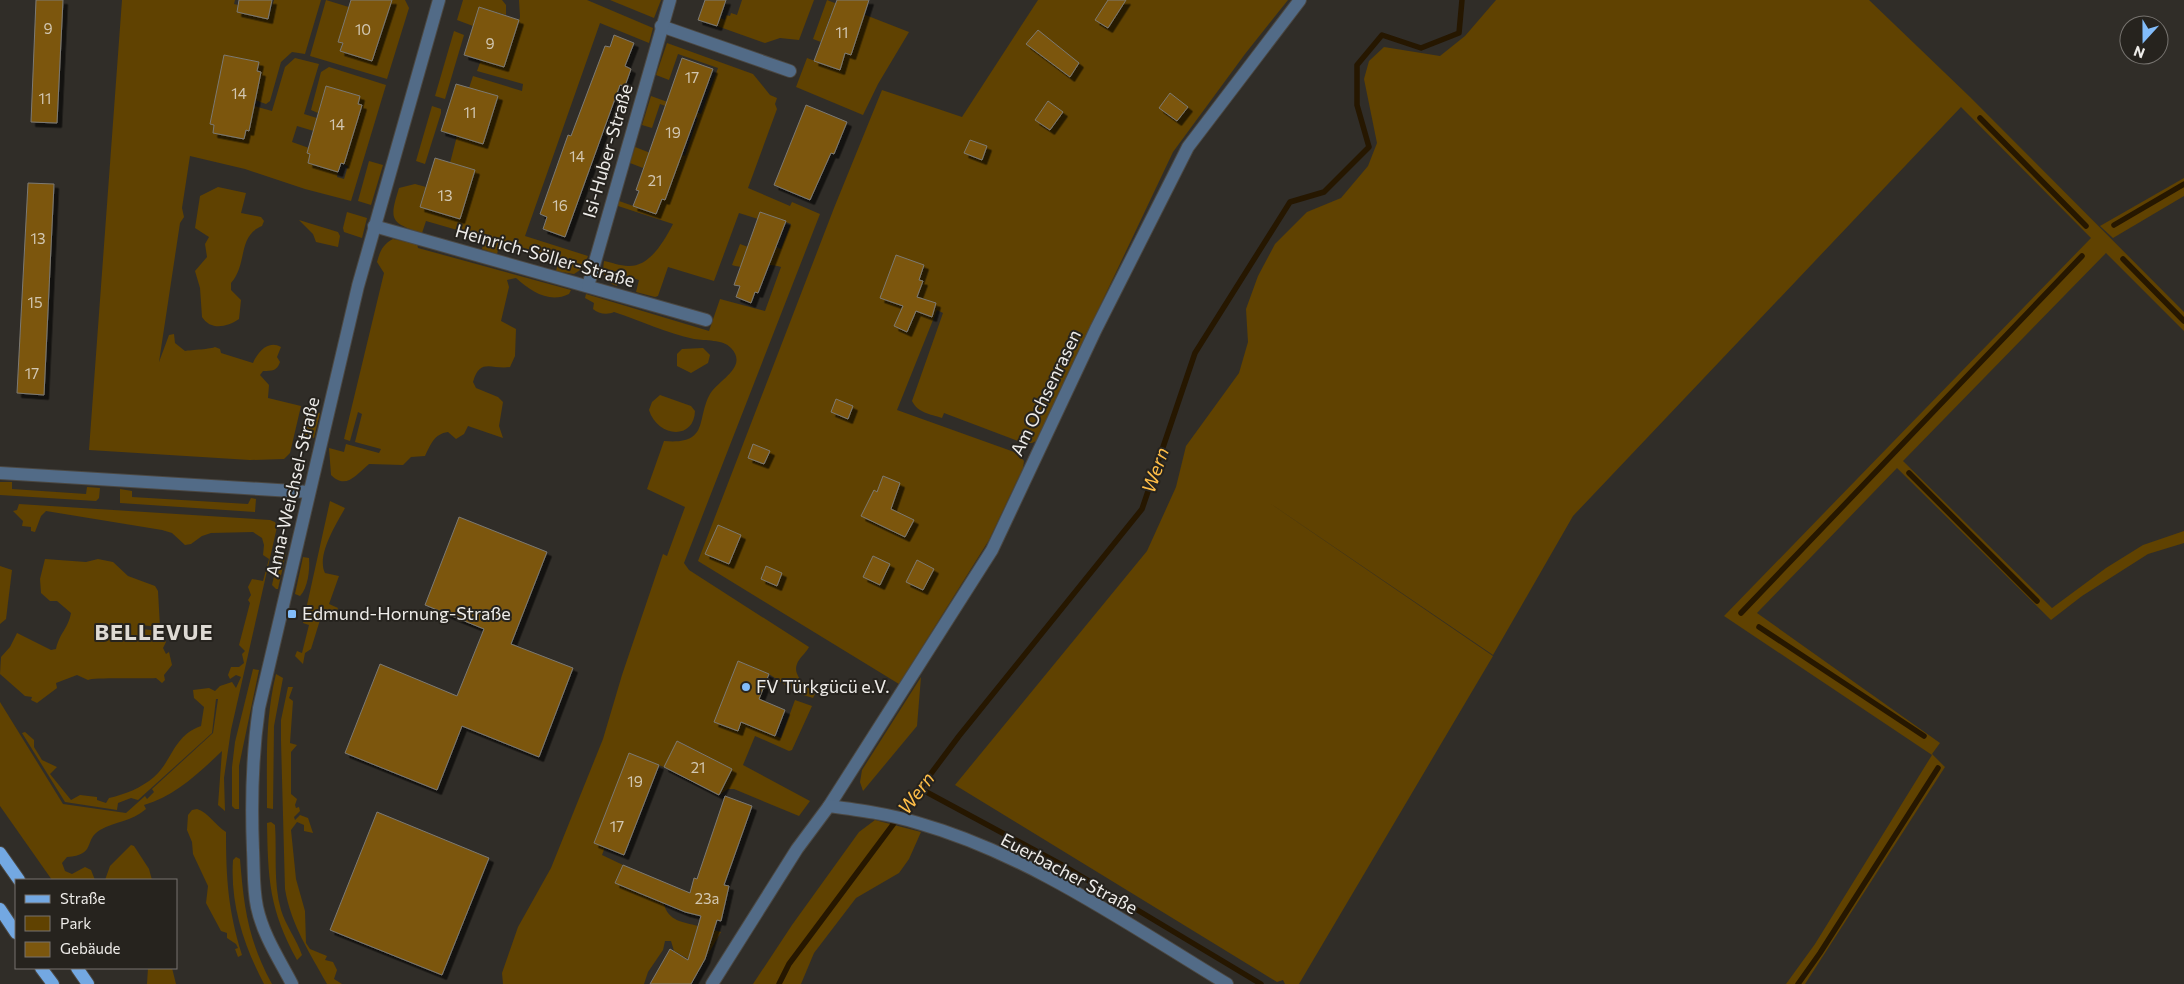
<svg xmlns="http://www.w3.org/2000/svg" width="2184" height="984" font-family="Commissioner,sans-serif">
	<style>
		.green { fill: #604201 }
		.lines { fill: none; stroke-linecap: round; stroke-linejoin: round }
		.stream { stroke: #261700; stroke-width: 5.5 }
		.building { fill: #7c570e; stroke: #7c7973; filter: url(#shadow) }
		.street-casing { stroke: #4b4843; stroke-width: 14 }
		.primary-casing { stroke: #4b4843; stroke-width: 14 }
		.street { stroke: #526b87; stroke-width: 12 }
		.primary { stroke: #73a8e2; stroke-width: 12 }
		.poi-dot { fill: #82bcfa; stroke: #26231e; stroke-width: 2 }
		.labels { text-anchor: middle; stroke-width: 4; stroke-linejoin: round; paint-order: stroke }
		.number-label { font-size: 15px; fill: #d2c7b2 }
		.street-label { font-size: 18px; fill: #eeece9; stroke: #26231e }
		.poi-label { font-size: 18px; fill: #eeece9; stroke: #26231e; text-anchor: start }
		.water-label { font-size: 19px; font-style: italic; fill: #ffbe48; stroke: #26231e }
		.district-label { font-size: 22px; font-weight: bold; letter-spacing: 1px; fill: #dedad4; stroke: #26231e }
	</style>
	<defs>
		<filter id="shadow"><feDropShadow dx="4.5" dy="4.5" stdDeviation="0" flood-color="#0009"/></filter>
	</defs>
	<rect width="100%" height="100%" fill="#302d28"/>
	<g class="green">
		<path d="M 122,0 L 235,0 L 234,4 L 238,5 L 237,12 L 268,19 L 274,0 L 321,0 L 305,54 L 292,52 L 281,62 L 270,101 L 266,104 L 255,100 L 261,72 L 257,71 L 215,100 L 210,124 L 214,125 L 213,133 L 244,139 L 246,130 L 249,130 L 254,106 L 272,111 L 285,67 L 295,58 L 319,64 L 304,114 L 320,119 L 317,132 L 297,126 L 292,142 L 309,148 L 307,153 L 310,154 L 308,163 L 338,172 L 337,177 L 344,179 L 348,166 L 344,164 L 360,96 L 326,86 L 318,113 L 311,110 L 321,72 L 329,67 L 386,85 L 351,201 L 305,189 L 245,169 L 190,156 L 182,208 L 184,217 L 180,223 L 159,362 L 169,335 L 174,334 L 175,343 L 185,351 C 191,350 212,349 215,347 L 220,349 L 221,353 L 253,363 C 257,353 268,339 281,347 L 277,357 L 280,362 C 277,371 272,371 263,371 L 260,375 L 269,385 L 268,398 L 301,406 L 290,453 L 284,459 L 250,460 L 89,450 Z"/>
		<polygon points="326,0 352,8 340,51 371,61 374,52 376,52 392,0 405,0 409,8 387,79 310,56"/>
		<polygon points="463,0 502,0 506,5 506,15 479,7 473,26 457,20"/>
		<path d="M 519,0 L 587,0 L 653,28 L 649,43 L 600,23 L 525,236 L 588,256 L 583,268 L 574,274 L 556,271 L 559,259 L 500,242 L 497,254 L 482,249 L 485,238 L 426,221 L 422,233 C 390,223 389,220 399,188 L 415,184 L 426,187 L 420,207 L 450,163 L 457,136 L 483,144 L 498,97 L 469,88 L 473,76 L 522,91 L 523,84 L 477,71 L 481,60 L 504,67 L 520,17 Z"/>
		<polygon points="610,0 661,0 654,18"/>
		<polygon points="742,0 814,0 799,40 780,38 765,43 717,26 720,18 725,20 726,15 730,16 731,13 737,15"/>
		<polygon points="827,0 909,32 878,84 863,115 796,87 807,58 839,70 845,53 851,55 861,25 831,14 821,42 813,39"/>
		<path d="M 1038,0 L 1288,0 L 1245,54 L 1173,152 L 1036,441 L 1032,443 L 1023,443 L 944,413 L 942,418 C 930,414 918,413 912,401 L 943,313 L 937,310 L 897,410 L 1017,453 L 1024,461 L 1023,468 L 989,540 L 899,684 L 698,561 L 834,208 L 882,90 L 962,117 Z"/>
		<polygon points="1496,0 1869,0 1970,97 2184,312 2184,331 2106,253 1903,461 2052,608 2106,568 2143,545 2184,531 2184,543 2148,554 2082,596 2051,620 1897,468 1757,613 1940,743 1932,754 1945,767 1805,984 1786,984 1815,944 1932,755 1724,616 2091,238 1961,107 1573,516 1493,655 1249,489 1493,656 1299,984 1285,984 1283,980 1277,982 955,785 1147,551 1176,487 1186,446 1239,373 1248,342 1246,309 1258,276 1275,244 1307,212 1341,198 1368,166 1377,143 1364,79 1369,61 1384,47 1440,56 1465,36"/>
		<polygon points="454,31 464,35 445,99 435,96"/>
		<path d="M 667,43 L 753,74 L 770,95 L 777,98 L 775,104 L 777,109 L 748,188 L 790,206 L 792,202 L 820,214 L 684,563 L 689,570 L 809,647 C 806,653 799,658 797,664 C 792,676 808,687 815,694 L 813,698 L 797,693 L 769,674 L 738,661 L 714,722 L 738,731 L 741,722 L 781,738 L 795,700 L 812,706 L 792,750 L 789,751 L 755,736 L 743,765 L 810,801 L 799,816 L 734,789 L 728,789 L 719,795 L 732,769 L 678,741 L 664,767 L 629,754 L 594,843 L 605,847 L 602,855 L 623,865 L 615,883 L 664,904 C 668,921 683,922 698,926 L 694,939 L 713,930 L 721,932 L 701,966 L 674,951 L 671,941 L 665,941 L 663,950 L 648,972 L 644,984 L 503,984 L 502,973 L 518,927 L 551,868 L 603,739 L 622,675 L 663,554 L 667,556 L 685,507 L 647,489 L 664,441 C 710,445 696,419 710,394 C 718,380 749,367 731,348 C 723,339 705,341 694,339 C 666,333 642,321 614,312 C 608,315 598,314 593,309 L 594,303 L 585,298 L 586,294 L 709,331 L 720,299 L 765,311 L 781,267 C 763,261 749,271 732,265 L 740,244 L 773,256 L 776,247 L 781,249 L 791,224 L 761,212 L 758,219 L 739,213 L 714,281 L 668,267 L 658,296 L 655,297 L 636,292 L 639,280 L 621,275 L 617,286 C 604,282 602,273 604,261 C 611,262 620,266 628,266 C 650,267 664,241 673,224 L 618,206 L 619,201 L 656,214 L 662,199 L 646,162 L 643,168 L 630,163 L 635,147 L 671,161 L 675,152 L 685,156 L 698,118 L 660,104 L 652,128 L 642,125 L 651,96 L 701,114 L 718,68 L 678,54 L 669,80 L 656,75 Z"/>
		<polygon points="432,106 441,109 441,113 425,164 416,161"/>
		<polygon points="369,161 383,165 371,205 358,201"/>
		<polygon points="2184,178 2184,196 2113,238 2100,226"/>
		<path d="M 218,187 L 246,193 L 241,213 L 261,217 L 264,221 L 262,226 C 237,236 248,264 231,283 L 231,290 L 241,300 L 239,319 C 227,327 211,331 202,317 L 200,288 L 195,271 L 207,257 L 205,244 L 209,237 L 195,228 L 200,196 Z"/>
		<polygon points="347,212 367,218 362,238 344,232 343,228"/>
		<polygon points="299,220 338,232 340,236 338,247 316,242 313,234"/>
		<path d="M 393,239 L 417,244 L 418,248 L 571,290 L 569,294 C 549,304 531,291 516,278 L 507,280 L 509,287 L 501,321 L 516,329 L 515,356 L 510,367 C 492,370 480,357 473,382 L 476,388 L 498,397 L 503,402 L 499,426 L 503,438 L 468,426 L 464,434 L 456,439 L 448,432 C 434,434 431,444 425,456 L 411,457 L 403,465 L 369,464 C 356,475 346,490 331,475 L 329,448 L 344,452 L 346,444 L 379,453 L 381,449 L 355,442 L 362,414 L 358,412 L 350,441 L 344,439 L 384,273 L 377,262 C 380,251 383,244 393,239 Z"/>
		<polygon points="703,348 710,355 708,363 691,373 677,366 677,354 682,349"/>
		<path d="M 660,395 L 691,406 L 695,411 C 694,441 657,437 649,410 L 652,402 Z"/>
		<polygon points="306,410 320,413 314,438 300,435"/>
		<polygon points="0,482 12,482 12,489 86,494 87,487 100,488 99,498 96,501 0,495"/>
		<polygon points="120,489 132,491 132,497 248,504 251,498 256,499 255,512 120,503"/>
		<path d="M 330,501 L 345,508 C 337,523 316,555 325,573 L 339,576 L 329,604 L 338,608 L 334,618 L 323,618 L 320,620 L 311,649 L 305,653 L 303,664 L 295,656 L 297,651 L 302,653 L 309,625 L 303,623 Z"/>
		<path d="M 19,504 L 270,520 L 275,522 L 277,527 L 231,730 L 224,778 L 225,811 L 218,805 L 222,751 C 199,773 175,796 144,805 L 146,809 C 131,822 116,821 100,830 C 83,840 97,855 67,857 L 62,863 L 65,871 L 72,874 L 85,867 L 91,870 L 95,880 L 52,880 L 0,806 L 0,702 L 63,804 L 126,813 L 145,796 L 147,799 L 154,792 L 152,789 L 213,733 L 218,699 L 216,699 L 212,733 L 138,800 L 131,798 L 118,803 L 117,810 L 65,802 L 22,733 L 25,732 L 34,740 L 34,747 L 42,760 L 57,767 L 50,774 L 71,800 L 80,795 L 97,797 L 97,800 L 106,803 L 109,798 C 126,794 141,788 154,777 C 173,760 173,736 201,726 L 204,707 L 194,698 L 193,690 L 209,688 L 215,691 L 220,686 L 232,682 L 236,688 L 241,677 L 236,675 L 230,679 L 228,675 L 231,667 L 239,667 L 244,663 L 242,654 L 245,651 L 239,645 L 250,603 L 248,600 L 251,595 L 248,587 L 252,579 L 263,581 L 269,559 L 263,555 L 264,545 L 262,538 L 253,532 L 211,533 L 202,536 L 191,544 L 185,545 L 172,533 L 162,530 L 46,511 L 41,516 L 35,532 L 31,531 L 31,527 L 22,526 L 23,521 L 13,511 L 17,510 Z"/>
		<polygon points="282,552 286,553 278,589 276,589 272,585 279,555"/>
		<path d="M 303,557 L 309,558 C 310,569 308,588 300,596 L 295,594 Z"/>
		<path d="M 45,559 L 86,562 L 98,559 L 113,562 L 128,576 L 155,586 L 158,591 L 160,627 L 141,625 L 142,629 L 160,631 L 166,642 L 163,648 L 166,654 L 169,652 L 172,665 L 164,675 L 165,680 L 162,683 L 156,678 C 145,679 93,677 88,680 L 77,675 L 56,683 L 57,688 L 37,703 L 31,700 L 32,697 L 25,696 L 0,674 L 1,657 L 10,647 L 17,633 L 51,650 L 56,649 C 60,632 68,629 71,613 L 57,601 L 50,601 L 41,593 L 40,579 Z"/>
		<polygon points="0,566 12,570 6,619 0,624"/>
		<polygon points="253,669 259,670 239,766 239,809 235,809 232,806 232,767 235,742"/>
		<path d="M 276,674 L 283,678 L 274,726 L 273,809 L 267,808 C 267,762 265,719 276,674 Z"/>
		<polygon points="921,677 917,726 863,791 860,782 862,770"/>
		<path d="M 288,687 L 293,687 L 289,698 L 293,701 L 290,743 L 297,745 L 291,752 L 291,794 L 297,799 L 295,805 L 296,808 L 299,807 L 300,811 L 294,817 L 295,820 L 300,815 L 308,818 L 313,833 L 304,831 L 304,825 L 297,822 L 291,830 L 296,879 L 305,911 L 306,943 L 310,949 L 327,956 L 325,960 L 333,962 L 337,970 L 334,979 L 342,984 L 327,984 C 310,953 291,925 285,889 L 281,741 L 281,720 Z"/>
		<path d="M 197,809 C 209,813 215,825 226,832 C 226,878 228,910 242,955 L 238,957 L 235,949 L 238,948 L 236,944 L 227,938 L 227,933 L 221,931 L 206,903 L 208,886 L 193,854 L 192,842 L 187,830 L 188,815 L 192,810 Z"/>
		<polygon points="875,820 921,832 909,859 899,873 856,898 814,953 801,984 753,984 792,925 859,832"/>
		<path d="M 271,822 L 275,825 C 277,853 273,882 281,910 C 286,926 297,940 302,955 L 297,960 C 269,909 268,879 267,823 Z"/>
		<polygon points="131,845 134,846 149,869 152,880 105,880 110,866"/>
		<path d="M 236,857 L 240,859 C 244,908 248,940 272,984 L 264,984 C 244,946 230,904 233,860 Z"/>
		<polygon points="148,968 172,968 176,984 147,984"/>
	</g>
	<g class="lines">
		<g class="stream">
			<polyline points="1980,118 2086,226"/>
			<polyline points="2114,225 2184,184"/>
			<polyline points="2123,259 2184,321"/>
			<polyline points="1909,473 2037,601"/>
			<polyline points="1741,613 2082,256"/>
			<polyline points="1759,627 1924,736"/>
			<polyline points="919,788 1064,866 1261,984"/>
			<polyline points="779,984 789,964 959,736 1142,509 1195,353 1290,202 1324,192 1369,147 1357,105 1357,65 1382,35 1421,48 1459,33 1462,0"/>
			<polyline points="1798,984 1820,953 1938,768"/>
		</g>
	</g>
	<g class="building">
		<polygon points="36,0 63,0 57,123 31,122"/>
		<polygon points="239,0 272,0 268,19 237,12"/>
		<polygon points="351,0 392,0 372,61 340,51 343,43 338,42"/>
		<polygon points="705,0 726,0 717,26 698,20"/>
		<polygon points="837,0 869,0 851,55 845,53 840,70 814,61"/>
		<polygon points="1108,0 1126,0 1108,28 1095,20"/>
		<polygon points="479,7 519,20 504,67 464,55"/>
		<polygon points="1038,30 1079,63 1070,77 1026,44"/>
		<polygon points="614,35 634,43 625,66 631,69 625,86 620,85 565,237 543,229 547,217 540,214 568,135 571,136 605,46 610,47"/>
		<polygon points="224,55 259,62 257,71 261,72 249,131 246,130 244,139 213,133 214,125 210,124"/>
		<polygon points="682,58 713,69 665,200 662,199 656,214 633,206 639,191 636,190"/>
		<polygon points="456,84 498,96 483,144 441,131"/>
		<polygon points="326,86 360,96 358,104 362,105 344,164 341,163 338,172 308,163 310,154 307,153"/>
		<polygon points="1170,93 1188,107 1177,121 1159,108"/>
		<polygon points="1048,101 1063,112 1050,130 1035,120"/>
		<polygon points="806,105 847,122 834,154 831,153 810,200 774,185"/>
		<polygon points="970,140 987,146 982,160 964,153"/>
		<polygon points="435,158 475,170 460,219 420,207"/>
		<polygon points="28,183 54,184 44,395 17,393"/>
		<polygon points="760,212 786,221 758,293 755,292 751,303 736,297 740,286 734,285"/>
		<polygon points="896,255 924,265 919,280 923,281 917,297 936,303 932,317 916,311 907,332 894,326 903,306 880,298"/>
		<polygon points="836,399 853,406 848,419 831,412"/>
		<polygon points="753,444 770,451 764,464 748,458"/>
		<polygon points="883,476 900,483 891,509 914,520 905,537 861,516 874,490 877,492"/>
		<polygon points="459,517 547,552 511,644 573,668 539,757 462,726 437,790 345,753 380,664 457,696 484,629 425,605"/>
		<polygon points="718,525 741,535 729,564 705,554"/>
		<polygon points="873,556 890,564 880,585 863,577"/>
		<polygon points="917,560 934,569 923,590 906,582"/>
		<polygon points="766,566 782,573 777,586 761,579"/>
		<polygon points="738,661 769,674 759,699 785,710 775,736 741,722 738,731 714,722"/>
		<polygon points="677,741 732,769 719,795 664,767"/>
		<polygon points="629,753 659,765 624,855 594,843"/>
		<polygon points="725,796 752,806 724,885 729,886 721,921 717,920 705,959 691,984 650,984 670,949 688,960 701,916 685,912 615,883 623,865 690,893 694,878 697,879"/>
		<polygon points="377,812 489,858 442,975 330,930"/>
	</g>
	<g class="lines">
		<defs>
			<g id="street">
				<polyline points="661,26 790,71"/>
				<polyline points="374,226 706,320"/>
				<polyline points="588,286 670,0"/>
				<polyline points="0,473 309,492"/>
				<polyline points="829,806 992,550 1096,329 1188,147 1300,0"/>
				<path d="M 292,984 C 279,959 263,935 257,907 C 253,888 254,869 253,850 C 251,802 252,756 259,708 L 358,286 L 439,0"/>
				<path d="M 712,984 L 797,849 L 829,806 C 859,810 889,814 918,823 C 1030,855 1129,925 1227,984"/>
			</g>
			<g id="primary">
				<polyline points="0,853 19,880"/>
				<polyline points="0,909 16,933"/>
				<polyline points="41,968 53,984"/>
				<polyline points="77,968 88,984"/>
			</g>
		</defs>
		<use href="#street" class="street-casing"/>
		<use href="#primary" class="primary-casing"/>
		<use href="#street" class="street"/>
		<use href="#primary" class="primary"/>
	</g>
	<g class="poi-dot">
		<rect x="287" y="609" width="10" height="10" rx="2.5"/>
		<circle cx="746" cy="687" r="5"/>
	</g>
	<g class="labels">
		<g class="number-label">
			<text x="48" y="34">9</text>
			<text x="363" y="35">10</text>
			<text x="842" y="38">11</text>
			<text x="490" y="49">9</text>
			<text x="692" y="83">17</text>
			<text x="239" y="99">14</text>
			<text x="45" y="104">11</text>
			<text x="470" y="118">11</text>
			<text x="337" y="130">14</text>
			<text x="673" y="138">19</text>
			<text x="577" y="162">14</text>
			<text x="655" y="186">21</text>
			<text x="445" y="201">13</text>
			<text x="560" y="211">16</text>
			<text x="38" y="244">13</text>
			<text x="35" y="308">15</text>
			<text x="32" y="379">17</text>
			<text x="698" y="773">21</text>
			<text x="635" y="787">19</text>
			<text x="617" y="832">17</text>
			<text x="707" y="904">23a</text>
		</g>
		<g class="street-label">
			<text transform="translate(608 151) rotate(-74)" y="6">Isi-Huber-Straße</text>
			<text transform="translate(545 256) rotate(16)" y="6">Heinrich-Söller-Straße</text>
			<text transform="translate(1046 393) rotate(-64)" y="6">Am Ochsenrasen</text>
			<text transform="translate(293 487) rotate(-77)" y="6">Anna-Weichsel-Straße</text>
			<text transform="translate(1069 874) rotate(28)" y="6">Euerbacher Straße</text>
		</g>
		<g class="poi-label">
			<text x="302" y="620">Edmund-Hornung-Straße</text>
			<text x="756" y="693">FV Türkgücü e.V.</text>
		</g>
		<g class="water-label">
			<text transform="translate(1155 470) rotate(-71)" y="7">Wern</text>
			<text transform="translate(916 793) rotate(-53)" y="7">Wern</text>
		</g>
		<g class="district-label">
			<text x="154" y="640">BELLEVUE</text>
		</g>
	</g>
	<rect x="15" y="879" width="162" height="90" fill="#26231e" stroke="#76736f"/>
	<rect x="25" y="895" width="25" height="8" fill="#73a8e2" stroke="#76736f"/>
	<text x="60" y="904" font-size="15" fill="#eeece9">Straße</text>
	<rect x="25" y="916" width="25" height="15" fill="#604201" stroke="#76736f"/>
	<text x="60" y="929" font-size="15" fill="#eeece9">Park</text>
	<rect x="25" y="942" width="25" height="15" fill="#7c570e" stroke="#76736f"/>
	<text x="60" y="954" font-size="15" fill="#eeece9">Gebäude</text>
	<g transform="translate(2144 40) rotate(201)"><circle r="24" fill="#26231e" stroke="#76736f"/>
	<path d="M0-4L9 19L0 12L-9 19Z" fill="#82bcfa"/>
	<text y="-8" font-size="14" font-weight="bold" text-anchor="middle" fill="#eeece9">N</text>
	</g>
</svg>
